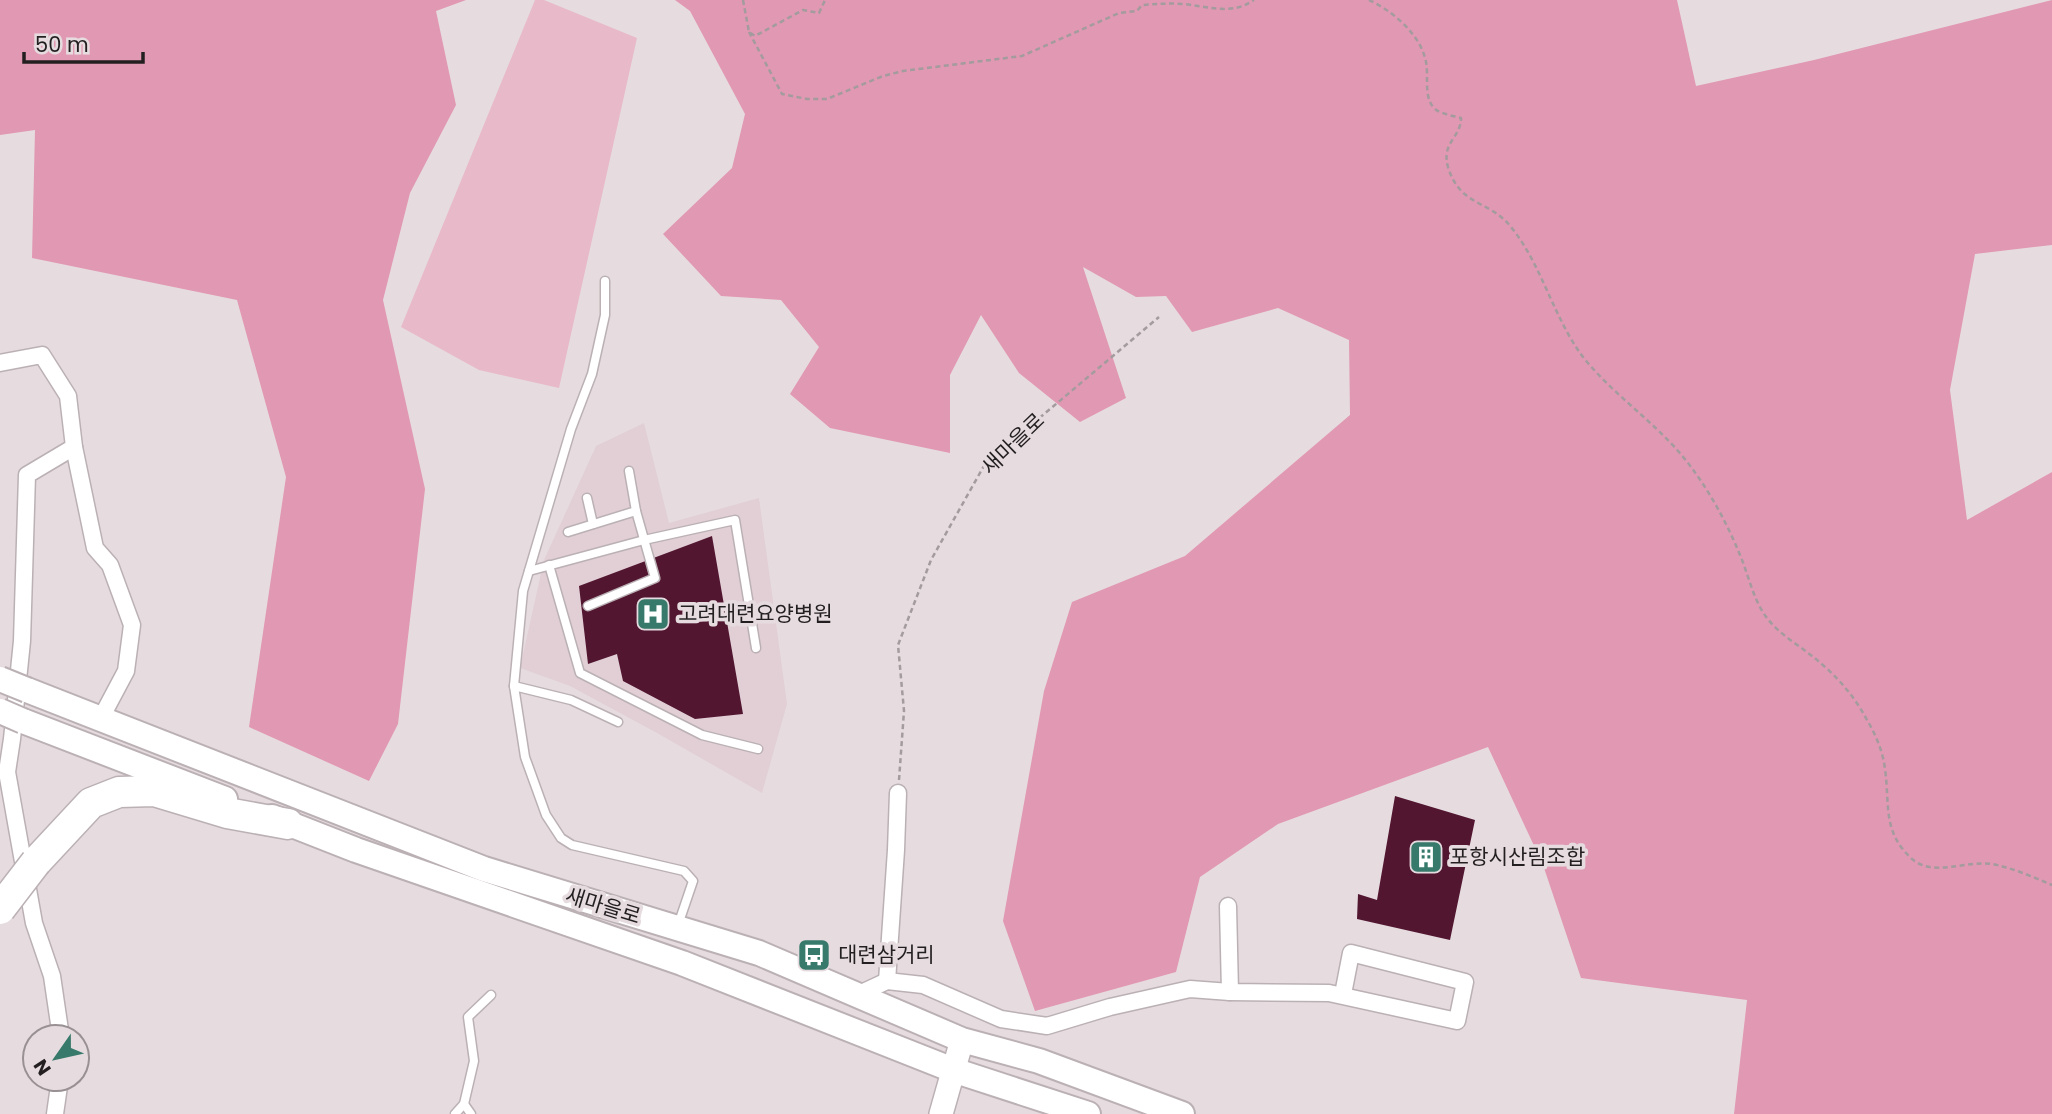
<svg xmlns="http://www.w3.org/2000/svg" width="2052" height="1114" font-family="Poppins,'Noto Sans KR',sans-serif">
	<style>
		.built { fill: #e1cfd5 }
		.green { fill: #e8b9c9 }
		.forest { fill: #e198b2 }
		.building { fill: #521631 }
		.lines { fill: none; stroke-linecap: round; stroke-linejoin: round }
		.lane-casing { stroke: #bbb1b4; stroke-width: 11 }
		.street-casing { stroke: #bbb1b4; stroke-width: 19 }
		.secondary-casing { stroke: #bbb1b4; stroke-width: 26 }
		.primary-casing { stroke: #bbb1b4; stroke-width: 28 }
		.highway-casing { stroke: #bbb1b4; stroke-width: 33 }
		.path { stroke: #a39b9d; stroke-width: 2.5; stroke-dasharray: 5 3.5; stroke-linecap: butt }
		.lane { stroke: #fff; stroke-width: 8 }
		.street { stroke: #fff; stroke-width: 16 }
		.secondary { stroke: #fff; stroke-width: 23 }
		.primary { stroke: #fff; stroke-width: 24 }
		.highway { stroke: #fff; stroke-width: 30 }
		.primary-bridge-casing { stroke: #bbb1b4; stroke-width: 28; stroke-linecap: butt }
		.highway-bridge-casing { stroke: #bbb1b4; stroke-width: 33; stroke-linecap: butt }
		.primary-bridge { stroke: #fff; stroke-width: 24 }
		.highway-bridge { stroke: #fff; stroke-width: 30 }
		.labels { text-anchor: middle; stroke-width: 7; stroke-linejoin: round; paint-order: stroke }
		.street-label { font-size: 21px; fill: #231f20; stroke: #e6dcdf }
		.poi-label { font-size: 21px; fill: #231f20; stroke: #e6dcdf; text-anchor: start }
	</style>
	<rect width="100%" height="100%" fill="#e6dcdf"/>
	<polygon class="built" points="644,423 669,523 759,498 787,704 762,793 657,733 570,686 520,668 544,560 596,446"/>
	<polygon class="green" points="535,0 544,0 637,38 559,388 479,370 401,327"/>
	<g class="forest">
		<polygon points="0,0 466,0 436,11 456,105 410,193 383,300 425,489 398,724 369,781 249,727 286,477 237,300 32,258 35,130 0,135"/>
		<polygon points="675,0 1677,0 1696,86 1814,60 2052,0 2052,245 1975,254 1950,390 1967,520 2052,472 2052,1114 1734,1114 1747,1000 1581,978 1543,865 1488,747 1278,824 1200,877 1176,972 1035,1011 1003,921 1044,691 1072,602 1185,556 1350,415 1349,340 1278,308 1192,332 1166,296 1136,297 1083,267 1126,398 1080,422 1019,373 981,315 950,375 950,453 830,428 790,394 819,347 781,300 721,296 663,234 732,168 745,114 690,11"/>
	</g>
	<g class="building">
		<polygon points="712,536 743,714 695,719 623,681 617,654 588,664 579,586"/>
		<polygon points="1395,796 1475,820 1450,940 1357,919 1358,894 1377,900"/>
	</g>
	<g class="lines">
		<defs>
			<g id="lane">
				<polyline points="605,281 605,315 592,374 571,429 523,591 514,686 525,757 546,815 561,838 572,845 684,871 693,881 678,925"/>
				<polyline points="587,498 593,524"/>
				<polyline points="568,532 636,511"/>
				<polyline points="549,565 580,673 702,735 758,749"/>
				<polyline points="529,571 644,540 735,520 756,648"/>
				<polyline points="588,606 655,578 636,511 629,471"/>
				<polyline points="514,686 571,700 618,722"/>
				<polyline points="455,1114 464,1104"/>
				<polyline points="471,1114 464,1104 474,1061 468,1017 491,995"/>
			</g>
			<g id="street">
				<polyline points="0,363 42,355 68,396 74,447 27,475 22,641 12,739 7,772 34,923 52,976 61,1037"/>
				<polyline points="74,447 95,548 110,565 132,625 126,671 101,718"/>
				<polyline points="1228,906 1230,992 1329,993 1457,1021 1465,982 1351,953 1343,994"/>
				<polyline points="887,981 896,850 898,793"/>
				<polyline points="857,995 887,981 923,985 1001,1019 1047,1026 1110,1007 1190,989 1230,992"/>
				<polyline points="55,1114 60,1079"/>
			</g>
			<polyline id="secondary" points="941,1114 962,1040"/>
			<g id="primary">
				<polyline points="27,690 484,869 759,953 962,1040 1039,1061 1182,1114"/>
				<polyline points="23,721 225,799"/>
				<polyline points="272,817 356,850 682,963 953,1070 1088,1114"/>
			</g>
			<polyline id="highway" points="36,862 91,803 119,792 154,791 227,813 288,824"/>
		</defs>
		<use href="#lane" class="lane-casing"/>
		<use href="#street" class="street-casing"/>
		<use href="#secondary" class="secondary-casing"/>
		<use href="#primary" class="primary-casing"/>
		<use href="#highway" class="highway-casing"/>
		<g class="path">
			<polyline points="743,0 749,32 755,36 803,10 819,13 825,0"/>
			<path d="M 1369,0 C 1393,11 1421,35 1426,62 C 1429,77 1423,98 1435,109 C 1441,114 1454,116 1461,118 C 1461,138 1441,142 1448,167 C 1460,207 1490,200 1511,227 C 1542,265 1553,317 1583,357 C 1614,396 1657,423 1688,463 C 1709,490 1727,523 1740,555 C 1749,576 1753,600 1767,618 C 1779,634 1797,644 1812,656 C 1834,673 1854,695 1867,720 C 1876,735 1883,752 1885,769 C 1890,804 1882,831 1911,858 C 1932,878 1965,860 1992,864 C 2013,868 2033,877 2052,885"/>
			<path d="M 749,32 L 782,94 L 807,99 L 827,99 L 883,76 L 903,71 L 1022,56 L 1119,13 L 1137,11 L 1142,5 C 1156,4 1169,3 1183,4 C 1208,6 1231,16 1254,0"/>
			<polyline points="899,780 904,711 898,645 931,560 985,464 1159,317"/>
		</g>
		<use href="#lane" class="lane"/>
		<use href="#street" class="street"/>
		<use href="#secondary" class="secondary"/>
		<use href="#primary" class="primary"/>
		<use href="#highway" class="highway"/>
		<defs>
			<g id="primary-bridge">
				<polyline points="0,679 27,690"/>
				<polyline points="0,711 23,721"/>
			</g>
			<polyline id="highway-bridge" points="0,909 36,862"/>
		</defs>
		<use href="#primary-bridge" class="primary-bridge-casing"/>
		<use href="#highway-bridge" class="highway-bridge-casing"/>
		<use href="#primary-bridge" class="primary-bridge"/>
		<use href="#highway-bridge" class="highway-bridge"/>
	</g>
	<defs>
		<symbol id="hospital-square" viewBox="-11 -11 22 22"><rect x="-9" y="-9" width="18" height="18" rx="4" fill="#37796a" stroke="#e6dcdf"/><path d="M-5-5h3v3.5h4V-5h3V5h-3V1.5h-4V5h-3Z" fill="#fff"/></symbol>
		<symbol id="building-square" viewBox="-11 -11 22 22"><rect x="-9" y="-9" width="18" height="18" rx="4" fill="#37796a" stroke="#e6dcdf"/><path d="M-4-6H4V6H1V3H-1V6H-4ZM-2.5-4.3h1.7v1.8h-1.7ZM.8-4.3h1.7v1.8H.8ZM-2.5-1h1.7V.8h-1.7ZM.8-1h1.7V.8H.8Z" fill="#fff"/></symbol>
		<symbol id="bus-square" viewBox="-11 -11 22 22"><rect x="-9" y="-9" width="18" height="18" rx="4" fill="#37796a" stroke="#e6dcdf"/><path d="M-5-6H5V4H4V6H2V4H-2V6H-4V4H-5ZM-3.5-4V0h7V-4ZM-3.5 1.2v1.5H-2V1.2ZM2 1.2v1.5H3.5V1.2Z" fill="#fff"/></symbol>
	</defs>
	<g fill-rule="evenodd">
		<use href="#hospital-square" x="634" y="595" width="38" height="38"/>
		<use href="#building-square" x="1407" y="838" width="38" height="38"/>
		<use href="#bus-square" x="795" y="936" width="38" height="38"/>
	</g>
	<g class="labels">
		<g class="street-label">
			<text transform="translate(1013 444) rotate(-44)" y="7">새마을로</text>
			<text transform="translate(603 906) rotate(17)" y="7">새마을로</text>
		</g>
		<g class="poi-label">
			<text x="678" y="621">고려대련요양병원</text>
			<text x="1450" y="864">포항시산림조합</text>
			<text x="838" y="962">대련삼거리</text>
		</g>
	</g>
	<g transform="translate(56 1058) rotate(236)"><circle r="33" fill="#e6dcdf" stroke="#989093" stroke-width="2"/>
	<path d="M0-5L12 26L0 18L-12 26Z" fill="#37796a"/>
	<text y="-10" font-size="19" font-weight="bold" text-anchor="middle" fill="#231f20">N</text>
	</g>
	<path d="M24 52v10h119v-10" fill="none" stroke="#231f20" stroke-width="3.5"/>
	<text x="35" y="52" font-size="21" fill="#231f20" stroke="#e6dcdf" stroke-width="5" paint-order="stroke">50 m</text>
</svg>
